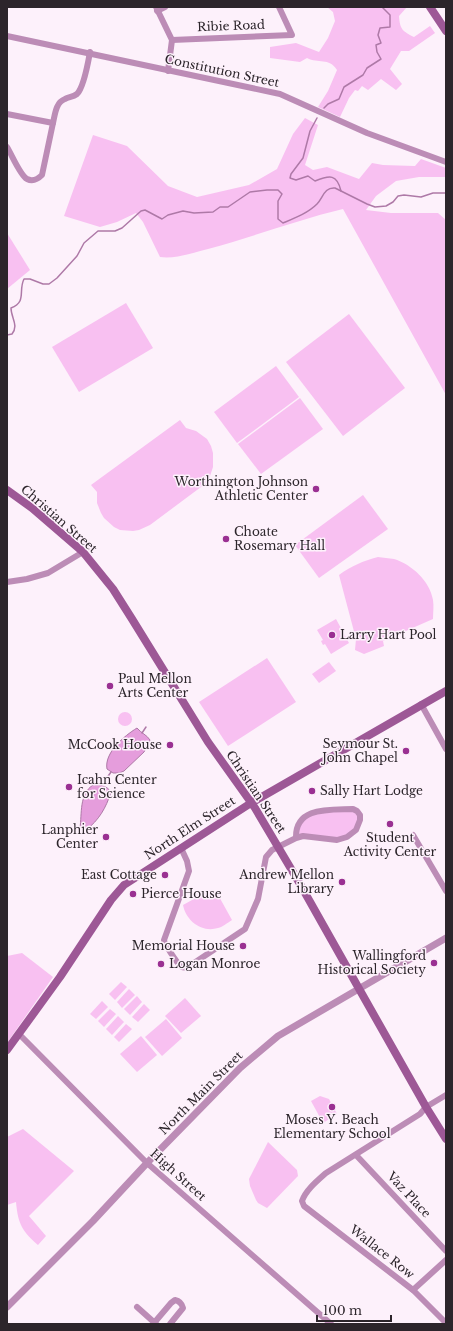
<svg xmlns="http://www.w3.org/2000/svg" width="453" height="1331" font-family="'Libre Baskerville',serif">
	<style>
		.green { fill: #f8c0f1 }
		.water { fill: #e59ddc; stroke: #ae79a7 }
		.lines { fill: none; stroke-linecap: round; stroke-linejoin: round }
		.stream { stroke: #ae79a7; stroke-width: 1.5 }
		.minor { stroke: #bc8cb6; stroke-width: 6 }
		.tertiary { stroke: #bc8cb6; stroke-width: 7 }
		.secondary { stroke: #9d5896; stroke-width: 8 }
		.poi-dot { fill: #9a3092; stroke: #fdf1fb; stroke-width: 1.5 }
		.labels { text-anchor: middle; stroke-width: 3; stroke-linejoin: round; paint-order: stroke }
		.street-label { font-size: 12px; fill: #2c252b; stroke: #fdf1fb }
		.poi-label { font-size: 12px; fill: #2c252b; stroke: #fdf1fb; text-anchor: end }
	</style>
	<rect width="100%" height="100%" fill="#fdf1fb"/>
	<g class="green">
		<path d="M 327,7 L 407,7 L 399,16 C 400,29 402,31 414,37 L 430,26 L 435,33 L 409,51 L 401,51 L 390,69 L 402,84 L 396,90 L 381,79 L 368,90 L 362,86 L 358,91 L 355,90 L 349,98 L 340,117 L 318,107 L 328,91 L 337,70 C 329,57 318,64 307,58 L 300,62 L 270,58 L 270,47 L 296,43 L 319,52 L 328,38 L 335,21 L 333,12 Z"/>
		<path d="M 305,118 L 318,125 L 305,165 L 313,170 L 327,167 L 359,179 L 372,163 L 383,165 L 415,166 L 421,159 L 446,168 L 446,177 L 419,177 L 396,181 L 376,196 L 366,210 L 391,213 L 438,213 L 446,220 L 446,395 L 343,209 C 297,220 253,237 208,249 C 192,253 176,259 160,257 L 143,222 L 136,213 L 117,222 L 100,227 L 64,216 L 93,135 L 127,146 L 168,186 L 197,197 L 249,185 L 277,169 L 293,134 Z"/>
		<polygon points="7,233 30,270 7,289"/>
		<polygon points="126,303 153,348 79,392 52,347"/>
		<polygon points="349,314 405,388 343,436 286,362"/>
		<polygon points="276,366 299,397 237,443 214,412"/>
		<polygon points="300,398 323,429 261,474 238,444"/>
		<polygon points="180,420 186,428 196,431 207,439 211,446 213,453 213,467 209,479 205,484 150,525 139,530 133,531 120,530 114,527 104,518 101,513 97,503 97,492 91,485"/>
		<polygon points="363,495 388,529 319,578 295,545"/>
		<path d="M 378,557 C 383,558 389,558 394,559 C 411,564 430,581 433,600 C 434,606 433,613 433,619 L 383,641 L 384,646 L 364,654 L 355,650 L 356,639 L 339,575 C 351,566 363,561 378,557 Z"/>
		<polygon points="336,619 349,643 331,654 325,644 323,645 321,641 323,640 317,630"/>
		<polygon points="267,658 296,702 228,746 199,702"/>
		<polygon points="329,662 336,671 319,683 312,674"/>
		<circle cx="125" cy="719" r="7"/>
		<polygon points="319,810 357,811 359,824 352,834 333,839 296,836 300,821"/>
		<path d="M 210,890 L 217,893 L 232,920 C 227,923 223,927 218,928 C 202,933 186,921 183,905 Z"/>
		<polygon points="22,953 53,977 7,1043 7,956"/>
		<polygon points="121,982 127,987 115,1000 109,994"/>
		<polygon points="129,989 135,995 122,1008 117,1002"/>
		<polygon points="137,996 142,1002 130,1015 124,1009"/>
		<polygon points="185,998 201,1016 181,1033 165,1016"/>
		<polygon points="102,1001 108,1007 96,1019 90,1014"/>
		<polygon points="144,1004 150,1010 138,1022 132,1017"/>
		<polygon points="110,1009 116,1014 104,1027 98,1021"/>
		<polygon points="118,1016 124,1022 112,1035 106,1029"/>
		<polygon points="166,1019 182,1038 162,1056 145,1037"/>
		<polygon points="126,1024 132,1029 119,1042 114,1037"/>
		<polygon points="141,1036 157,1055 137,1072 120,1054"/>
		<polygon points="320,1096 329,1099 337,1114 323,1123 311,1101"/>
		<path d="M 23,1129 L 74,1171 L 29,1216 L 46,1236 L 38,1245 C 22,1231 18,1224 16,1202 L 7,1205 L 7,1137 Z"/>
		<polygon points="268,1142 297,1170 298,1176 267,1208 258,1203 256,1200 250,1186 249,1179"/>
	</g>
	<g class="water">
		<path d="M 137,728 C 141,733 147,735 150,740 L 144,752 L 124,771 L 119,773 L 113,773 L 107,769 C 104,753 124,736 137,728 Z"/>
		<path d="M 93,785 C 101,785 106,785 111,792 C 106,808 99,820 86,830 L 80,828 C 82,814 79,794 93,785 Z"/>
	</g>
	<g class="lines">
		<g class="stream">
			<polyline points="324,108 328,104 339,99 344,87 363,75 367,68 381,59 377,52 376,45 381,43 378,35 380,28 390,27 390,15 382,7"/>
			<path d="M 317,118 L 310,131 L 303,158 L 291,174 L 290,178 L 296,180 L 308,176 L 315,181 C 330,175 337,174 341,191"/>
			<path d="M 7,335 L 12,334 C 19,325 11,318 11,308 C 27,302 18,291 24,279 L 30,279 L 43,284 L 49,284 L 57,278 L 77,256 L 84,243 L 98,231 L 115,231 L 122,228 L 141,211 L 145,210 L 162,219 L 168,215 L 183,211 L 194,213 L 213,212 L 220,207 L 228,207 L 250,192 L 267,190 L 278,190 L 282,194 L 278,201 L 278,219 L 283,223 C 295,218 308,213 317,204 C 323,198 324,187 335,188 L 367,204 L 375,207 L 386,206 L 393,202 L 398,196 L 404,195 L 421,197 L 433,193 L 446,193"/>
			<polyline points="142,733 146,727"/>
			<polyline points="102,785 111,772"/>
		</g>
		<g class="minor">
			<polyline points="156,7 172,40 168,71"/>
			<polyline points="157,11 165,7"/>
			<polyline points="7,36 280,94 367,133 446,162"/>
			<polyline points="172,40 292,35 279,7"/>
			<path d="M 7,114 L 53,123 L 42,175 C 38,179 33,182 27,179 C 20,175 12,155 7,147"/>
			<path d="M 53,123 C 55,114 56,102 65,99 C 69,97 73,97 77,94 C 84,87 88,63 90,52"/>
			<polyline points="7,582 27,579 48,573 83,552"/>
			<polyline points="421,704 446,749"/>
			<polyline points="413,835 446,891"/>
			<path d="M 181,848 L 187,861 L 189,871 L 164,940 L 165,944 C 169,949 176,963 182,967 C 184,968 186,967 188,967 L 245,929 L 258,899 L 266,857 L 272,850 L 296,838 L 303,836 L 337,840 L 347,837 L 356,830 L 360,820 L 360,815 L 357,811 L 353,809 C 330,810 295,806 296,838"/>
			<polyline points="19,1034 147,1163 331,1324"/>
			<path d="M 446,1095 L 426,1107 L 420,1114 L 326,1173 C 317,1181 306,1190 302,1201 L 304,1206 L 413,1290 L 446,1323"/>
			<polyline points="356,1155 446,1251"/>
			<polyline points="413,1290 446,1260"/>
			<polyline points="137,1307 156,1324"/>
			<path d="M 154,1323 L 171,1303 L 175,1300 C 180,1301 182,1304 183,1308 L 170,1324"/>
		</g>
		<polyline class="tertiary" points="7,1307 93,1221 147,1163 240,1068 278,1036 446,938"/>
		<g class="secondary">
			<polyline points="430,7 446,31"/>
			<polyline points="7,490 32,508 83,552 113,589 132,619 208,742 255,808 300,884 362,994 426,1107 446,1139"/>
			<polyline points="7,1050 60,977 111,900 124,885 251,803 446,691"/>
		</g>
	</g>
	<g class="poi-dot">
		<circle cx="316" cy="489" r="4"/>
		<circle cx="226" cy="539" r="4"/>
		<circle cx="332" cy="635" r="4"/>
		<circle cx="110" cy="686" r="4"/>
		<circle cx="170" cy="745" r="4"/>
		<circle cx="406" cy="751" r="4"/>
		<circle cx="69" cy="787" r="4"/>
		<circle cx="312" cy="791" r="4"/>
		<circle cx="390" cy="824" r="4"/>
		<circle cx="106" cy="837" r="4"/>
		<circle cx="165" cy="875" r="4"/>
		<circle cx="342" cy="882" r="4"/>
		<circle cx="133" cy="894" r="4"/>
		<circle cx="243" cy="946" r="4"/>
		<circle cx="434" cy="963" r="4"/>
		<circle cx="161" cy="964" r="4"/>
		<circle cx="332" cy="1107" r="4"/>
	</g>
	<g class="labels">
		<g class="street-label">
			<text transform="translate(231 26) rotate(-2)" y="4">Ribie Road</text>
			<text transform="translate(222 71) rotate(12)" y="4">Constitution Street</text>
			<text transform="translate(59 519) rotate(41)" y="4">Christian Street</text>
			<text transform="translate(256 792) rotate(56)" y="4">Christian Street</text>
			<text transform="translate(190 828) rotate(-33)" y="4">North Elm Street</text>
			<text transform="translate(201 1093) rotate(-45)" y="4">North Main Street</text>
			<text transform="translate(178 1175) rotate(42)" y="4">High Street</text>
			<text transform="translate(409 1195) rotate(47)" y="4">Vaz Place</text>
			<text transform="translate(382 1252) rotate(38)" y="4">Wallace Row</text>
		</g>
		<g class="poi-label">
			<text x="308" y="486">Worthington Johnson<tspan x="308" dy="14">Athletic Center</tspan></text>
			<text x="234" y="536" text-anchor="start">Choate<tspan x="234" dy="14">Rosemary Hall</tspan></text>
			<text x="340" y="639" text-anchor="start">Larry Hart Pool</text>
			<text x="118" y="683" text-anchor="start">Paul Mellon<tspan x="118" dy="14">Arts Center</tspan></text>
			<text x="398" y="748">Seymour St.<tspan x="398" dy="14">John Chapel</tspan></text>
			<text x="162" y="749">McCook House</text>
			<text x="77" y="784" text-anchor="start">Icahn Center<tspan x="77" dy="14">for Science</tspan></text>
			<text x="320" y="795" text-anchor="start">Sally Hart Lodge</text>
			<text x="98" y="834">Lanphier<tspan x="98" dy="14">Center</tspan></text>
			<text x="390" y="842" text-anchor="middle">Student<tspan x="390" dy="14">Activity Center</tspan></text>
			<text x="157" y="879">East Cottage</text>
			<text x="334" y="879">Andrew Mellon<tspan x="334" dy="14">Library</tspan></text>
			<text x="141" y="898" text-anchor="start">Pierce House</text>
			<text x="235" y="950">Memorial House</text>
			<text x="426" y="960">Wallingford<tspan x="426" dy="14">Historical Society</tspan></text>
			<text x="169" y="968" text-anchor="start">Logan Monroe</text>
			<text x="332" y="1124" text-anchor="middle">Moses Y. Beach<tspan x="332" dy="14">Elementary School</tspan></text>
		</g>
	</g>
	<rect width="453" height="1331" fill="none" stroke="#2c252b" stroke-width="16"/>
	<path d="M317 1315v6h74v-6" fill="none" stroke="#2c252b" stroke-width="2"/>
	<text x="323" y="1315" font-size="12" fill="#2c252b" stroke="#fdf1fb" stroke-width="3" paint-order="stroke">100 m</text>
</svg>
